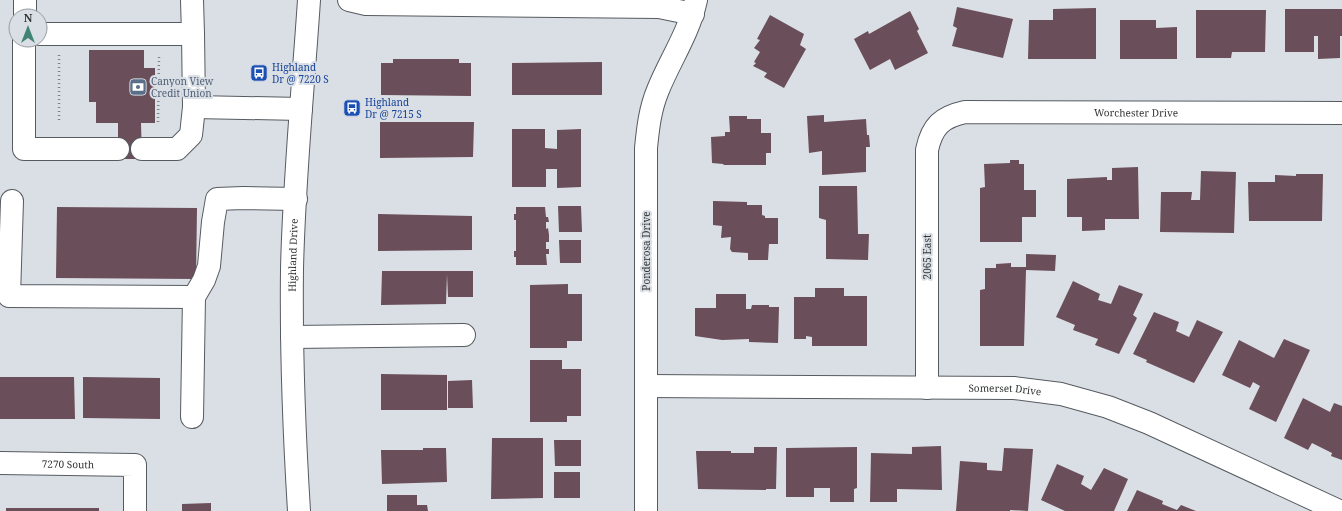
<svg xmlns="http://www.w3.org/2000/svg" width="1342" height="511" font-family="'Noto Serif',serif">
	<style>
		.building { fill: #6a4e59 }
		.lines { fill: none; stroke-linecap: round; stroke-linejoin: round }
		.minor-casing { stroke: #565b60; stroke-width: 24 }
		.major-casing { stroke: #565b60; stroke-width: 24 }
		.path { stroke: #7f8386; stroke-width: 2.5; stroke-dasharray: 1 3; stroke-linecap: butt }
		.minor { stroke: #fff; stroke-width: 22 }
		.major { stroke: #fff; stroke-width: 22 }
		.labels { text-anchor: middle; stroke-width: 4; stroke-linejoin: round; paint-order: stroke }
		.transit-label { font-size: 10px; fill: #164399; stroke: #dadfe5; text-anchor: start }
		.service-label { font-size: 10px; fill: #4e5e75; stroke: #dadfe5; text-anchor: start }
		.street-label { font-size: 10px; fill: #323436; stroke: #dadfe5 }
	</style>
	<rect width="100%" height="100%" fill="#dadfe5"/>
	<g class="building">
		<polygon points="957,7 1013,19 1003,58 952,46 957,28 953,26"/>
		<polygon points="1096,8 1096,59 1028,59 1029,20 1053,20 1053,9"/>
		<polygon points="1285,9 1342,9 1342,36 1340,36 1340,58 1318,59 1318,36 1314,36 1314,52 1285,52"/>
		<polygon points="1196,10 1266,10 1265,52 1232,52 1231,58 1196,58"/>
		<polygon points="910,11 919,29 917,31 928,53 895,70 890,59 870,70 854,39 868,31 869,34"/>
		<polygon points="770,15 804,34 800,45 806,49 784,88 764,77 767,73 753,66 756,63 754,62 760,52 754,48 760,40 757,39"/>
		<polygon points="1120,20 1156,20 1156,28 1177,27 1177,59 1120,59"/>
		<polygon points="89,50 144,50 144,68 155,68 155,123 141,123 142,159 118,159 118,123 96,123 96,102 89,102"/>
		<polygon points="393,59 459,59 459,63 471,63 471,96 381,95 381,63 393,63"/>
		<polygon points="602,62 602,95 512,95 512,63"/>
		<polygon points="824,115 824,122 866,119 867,135 869,135 870,147 866,147 866,172 822,175 822,151 809,153 807,116"/>
		<polygon points="729,116 747,116 747,119 761,119 761,133 771,133 771,153 766,153 766,165 724,165 723,164 712,163 711,137 725,136 725,132 730,132"/>
		<polygon points="380,122 474,122 473,157 380,158"/>
		<polygon points="512,129 545,129 545,148 557,149 557,130 581,129 581,187 557,188 557,169 546,169 546,187 512,187"/>
		<polygon points="1010,160 1019,160 1019,164 1024,164 1024,190 1036,190 1036,217 1022,217 1022,242 980,242 980,188 985,187 984,164 1010,163"/>
		<polygon points="1138,167 1139,219 1105,219 1105,230 1082,231 1082,217 1067,217 1067,179 1107,177 1107,180 1112,180 1112,168"/>
		<polygon points="1201,171 1236,172 1234,233 1160,232 1161,192 1192,192 1191,200 1200,200"/>
		<polygon points="1296,174 1323,174 1322,221 1249,221 1248,182 1275,182 1275,175 1296,176"/>
		<polygon points="819,186 857,186 858,234 869,234 868,260 826,259 826,220 819,218"/>
		<polygon points="713,201 747,202 747,205 762,205 762,215 765,216 765,218 778,218 778,244 769,244 768,260 748,260 748,253 732,252 730,249 731,237 721,238 722,226 713,225"/>
		<polygon points="558,206 581,206 582,232 559,232"/>
		<polygon points="57,207 197,208 196,279 56,278"/>
		<polygon points="516,207 545,207 546,217 548,217 549,222 546,222 546,229 548,228 549,235 549,242 546,242 546,249 549,249 549,254 546,254 547,265 516,265 516,257 514,257 514,251 516,251 516,220 514,220 514,214 516,214"/>
		<polygon points="378,214 472,216 472,250 378,251"/>
		<polygon points="559,240 581,240 581,263 560,263"/>
		<polygon points="1026,254 1056,255 1055,271 1026,270 1024,346 980,346 980,290 985,289 985,268 996,268 996,264 1011,263 1011,267 1026,267"/>
		<polygon points="382,271 473,271 473,297 448,297 447,274 446,304 381,305"/>
		<polygon points="1073,281 1100,294 1098,300 1111,304 1119,285 1143,294 1133,315 1137,318 1119,354 1095,345 1098,339 1073,330 1075,325 1056,317"/>
		<polygon points="568,284 568,294 582,294 582,341 567,341 567,348 530,348 530,285"/>
		<polygon points="815,288 844,288 844,296 867,296 867,346 812,346 812,337 806,336 806,339 794,339 794,297 815,297"/>
		<polygon points="716,294 746,294 746,309 751,309 752,305 769,305 769,307 779,307 778,343 749,342 749,339 722,340 695,336 695,308 716,308"/>
		<polygon points="1154,312 1179,322 1176,331 1189,337 1197,320 1223,332 1194,383 1146,362 1147,360 1133,354"/>
		<polygon points="1284,339 1310,350 1276,422 1249,409 1260,386 1253,382 1250,388 1222,375 1239,340 1274,358"/>
		<polygon points="530,360 562,360 562,369 581,369 581,416 567,416 567,422 530,422"/>
		<polygon points="381,374 447,375 447,410 381,410"/>
		<polygon points="0,377 74,377 75,419 0,419"/>
		<polygon points="83,377 160,378 160,419 83,418"/>
		<polygon points="472,380 473,408 448,408 448,381"/>
		<polygon points="1303,398 1330,412 1334,403 1342,406 1342,460 1331,456 1332,453 1312,443 1308,450 1284,438"/>
		<polygon points="492,438 543,438 543,498 491,499"/>
		<polygon points="554,440 581,440 581,466 555,466"/>
		<polygon points="941,446 942,490 897,489 897,502 870,502 871,453 912,454 912,447"/>
		<polygon points="754,447 777,447 776,489 766,489 766,490 698,489 696,451 731,451 731,453 754,453"/>
		<polygon points="857,447 857,488 854,489 854,502 830,502 830,488 814,488 814,497 786,497 786,448"/>
		<polygon points="423,448 446,448 447,482 382,484 381,450 423,450"/>
		<polygon points="1004,448 1033,449 1028,511 1010,510 1010,511 956,511 960,461 987,463 987,470 1002,471"/>
		<polygon points="1057,464 1084,476 1081,484 1091,490 1104,468 1128,479 1114,511 1065,511 1041,500"/>
		<rect x="554" y="472" width="26" height="26"/>
		<polygon points="1137,490 1163,501 1162,504 1177,510 1181,505 1196,511 1127,511"/>
		<polygon points="387,495 417,495 417,505 427,505 428,511 387,511"/>
		<polygon points="211,503 211,511 182,511 182,504"/>
		<rect x="6" y="508" width="93" height="3"/>
	</g>
	<g class="lines">
		<defs>
			<g id="minor">
				<polyline points="192,0 193,34"/>
				<polyline points="349,0 366,4 659,7 693,14"/>
				<polyline points="25,16 25,0"/>
				<polyline points="40,34 193,34 194,107 301,109"/>
				<polyline points="24,40 24,149 118,149"/>
				<polyline points="142,149 177,149 191,135 194,107"/>
				<polyline points="12,201 9,296 194,297"/>
				<polyline points="292,337 464,335"/>
				<path id="s1" d="M 646,386 L 1014,388 L 1061,394 L 1108,407 L 1149,423 L 1339,511"/>
				<path id="s2" d="M 927,388 L 927,150 C 932,126 942,117 965,112 L 1342,113"/>
				<polyline points="192,417 194,297 204,280 209,266 213,222 217,199 243,198 296,199"/>
				<path id="s3" d="M 0,463 L 135,465 L 135,511"/>
				<path d="M 646,511 L 646,148 C 648,128 650,109 658,90 C 670,60 689,33 696,0"/>
			</g>
			<g id="major">
				<path id="s4" d="M 299,511 C 294,430 291,350 292,269 C 294,179 303,90 309,0"/>
			</g>
		</defs>
		<use href="#minor" class="minor-casing"/>
		<use href="#major" class="major-casing"/>
		<g class="path">
			<polyline points="59,55 59,123"/>
			<polyline points="158,122 159,56"/>
		</g>
		<use href="#minor" class="minor"/>
		<use href="#major" class="major"/>
	</g>
	<defs>
		<symbol id="bus-square" viewBox="-11 -11 22 22"><rect x="-9" y="-9" width="18" height="18" rx="4" fill="#1a4fb4" stroke="#dadfe5"/><path d="M-5-6H5V4H4V6H2V4H-2V6H-4V4H-5ZM-3.5-4V0h7V-4ZM-3.5 1.2v1.5H-2V1.2ZM2 1.2v1.5H3.5V1.2Z" fill="#fff"/></symbol>
		<symbol id="bank-square" viewBox="-11 -11 22 22"><rect x="-9" y="-9" width="18" height="18" rx="4" fill="#5c6f8a" stroke="#dadfe5"/><path d="M-6-4H6V4H-6ZM0-2.3a2.3 2.3 0 1 0 0 4.6a2.3 2.3 0 1 0 0-4.6Z" fill="#fff"/></symbol>
	</defs>
	<g fill-rule="evenodd">
		<use href="#bus-square" x="249" y="63" width="20" height="20"/>
		<use href="#bank-square" x="128" y="77" width="20" height="20"/>
		<use href="#bus-square" x="342" y="98" width="20" height="20"/>
	</g>
	<g class="labels">
		<g class="transit-label">
			<text x="272" y="71">Highland<tspan x="272" dy="12">Dr @ 7220 S</tspan></text>
			<text x="365" y="106">Highland<tspan x="365" dy="12">Dr @ 7215 S</tspan></text>
		</g>
		<g class="service-label">
			<text x="151" y="85">Canyon View<tspan x="151" dy="12">Credit Union</tspan></text>
		</g>
		<g class="street-label">
			<text dy="4" stroke="none"><textPath href="#s2" startOffset="467">Worchester Drive</textPath></text>
			<text transform="translate(646 251) rotate(-90)" y="4">Ponderosa Drive</text>
			<text dy="4" stroke="none"><textPath href="#s4" startOffset="256">Highland Drive</textPath></text>
			<text transform="translate(927 257) rotate(-90)" y="4">2065 East</text>
			<text dy="4" stroke="none"><textPath href="#s1" startOffset="359">Somerset Drive</textPath></text>
			<text dy="4" stroke="none"><textPath href="#s3" startOffset="68">7270 South</textPath></text>
		</g>
	</g>
	<g transform="translate(28 28)"><circle r="19" fill="#dadfe5" stroke="#979b9f"/>
	<path d="M0-3L7 15L0 10L-7 15Z" fill="#418475"/>
	<text y="-6" font-size="11" font-weight="bold" text-anchor="middle" fill="#323436">N</text>
	</g>
</svg>
